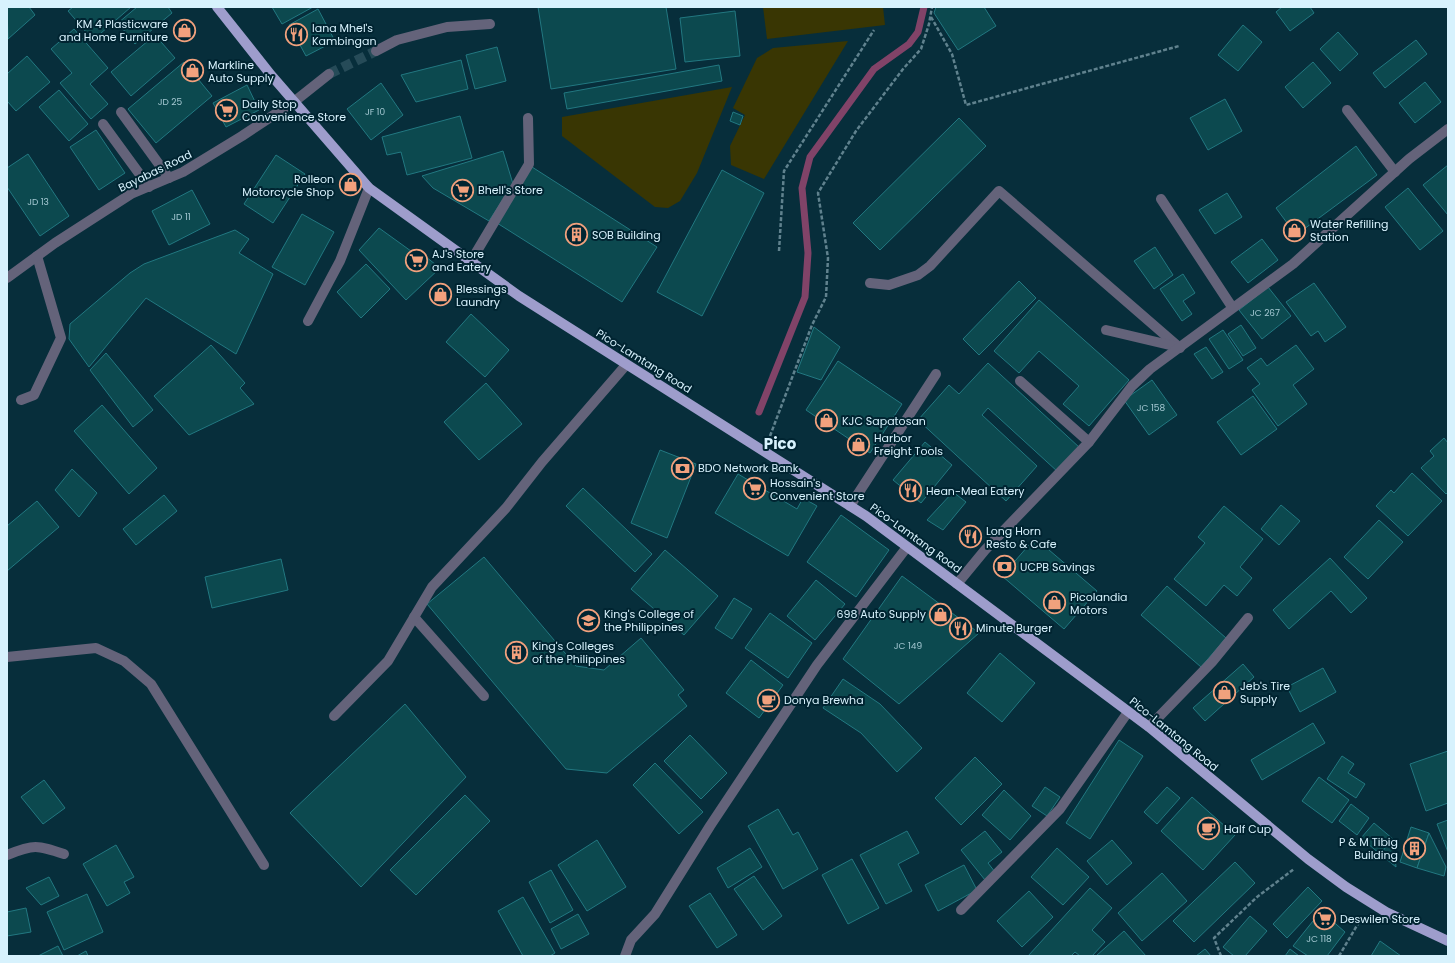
<svg xmlns="http://www.w3.org/2000/svg" width="1455" height="963" font-family="Poppins,sans-serif">
	<style>
		.green { fill: #393603 }
		.lines { fill: none; stroke-linecap: round; stroke-linejoin: round }
		.stream { stroke: #814368; stroke-width: 7 }
		.building { fill: #0c494f; stroke: #227881 }
		.minor-tunnel { stroke: #264b58; stroke-width: 10; stroke-dasharray: 10 5; stroke-linecap: butt }
		.path { stroke: #60828e; stroke-width: 2.5; stroke-dasharray: 4 2; stroke-linecap: butt }
		.service { stroke: #64637a; stroke-width: 10 }
		.minor { stroke: #64637a; stroke-width: 10 }
		.primary { stroke: #9e9dcc; stroke-width: 10 }
		.labels { text-anchor: middle; stroke-width: 4; stroke-linejoin: round; paint-order: stroke }
		.number-label { font-size: 9px; fill: #a4c8d2 }
		.poi-label { font-size: 11px; fill: #d7f2fd; stroke: #002431; text-anchor: start }
		.street-label { font-size: 11px; fill: #d7f2fd; stroke: #002431 }
		.district-label { font-size: 15px; font-weight: bold; fill: #d7f2fd; stroke: #002431 }
	</style>
	<rect width="100%" height="100%" fill="#072e3b"/>
	<g class="green">
		<polygon points="763,7 883,7 885,25 767,39"/>
		<polygon points="848,41 764,179 731,165 730,146 745,115 733,108 757,58 773,48"/>
		<polygon points="732,87 697,173 680,201 668,208 655,207 562,136 562,117"/>
	</g>
	<g class="lines">
		<polyline class="stream" points="759,412 805,297 808,253 802,188 810,157 874,69 909,44 918,32 924,7"/>
	</g>
	<g class="building">
		<polygon points="7,7 29,7 35,15 8,39"/>
		<polygon points="73,7 131,7 93,40 68,11"/>
		<polygon points="137,7 168,7 172,13 135,44 118,23"/>
		<polygon points="272,7 313,7 282,24"/>
		<polygon points="538,7 666,7 676,69 551,89"/>
		<polygon points="936,7 984,7 996,26 958,50 934,13"/>
		<polygon points="1282,7 1310,7 1314,13 1290,31 1276,12"/>
		<polygon points="318,9 335,41 306,56 289,25"/>
		<polygon points="735,11 740,56 685,62 680,18"/>
		<polygon points="1243,25 1262,42 1238,71 1218,55"/>
		<polygon points="74,29 108,68 90,84 108,104 91,119 60,83 72,73 51,49"/>
		<polygon points="1338,32 1358,54 1340,71 1320,49"/>
		<polygon points="155,35 175,58 131,96 111,72"/>
		<polygon points="1416,40 1427,54 1385,88 1373,73"/>
		<polygon points="497,47 506,81 475,89 466,55"/>
		<polygon points="27,56 50,82 16,111 7,101 7,74"/>
		<polygon points="461,60 468,89 416,102 401,75"/>
		<polygon points="184,62 212,96 156,143 128,109"/>
		<polygon points="1313,62 1331,83 1303,108 1285,87"/>
		<polygon points="719,65 722,81 567,109 564,93"/>
		<polygon points="1425,82 1441,102 1415,123 1399,103"/>
		<polygon points="381,83 403,115 371,140 347,109"/>
		<polygon points="247,85 259,110 226,127 213,103"/>
		<polygon points="59,90 88,124 69,141 39,107"/>
		<polygon points="1225,99 1242,131 1208,150 1190,118"/>
		<polygon points="733,112 743,116 740,125 730,121"/>
		<polygon points="460,116 472,158 407,175 401,152 387,155 382,137"/>
		<polygon points="959,118 986,146 880,250 853,223"/>
		<polygon points="96,130 125,173 99,190 70,147"/>
		<polygon points="1356,146 1377,175 1296,235 1276,208"/>
		<polygon points="503,151 513,184 489,221 433,188 422,176"/>
		<polygon points="28,154 69,216 40,236 7,187 7,168"/>
		<polygon points="276,155 305,174 273,223 244,204"/>
		<polygon points="1448,165 1448,215 1423,185"/>
		<polygon points="532,167 657,247 622,302 497,223"/>
		<polygon points="722,170 764,193 702,316 657,292"/>
		<polygon points="1408,188 1443,231 1420,250 1385,207"/>
		<polygon points="192,190 210,224 169,245 152,211"/>
		<polygon points="1227,193 1242,217 1215,234 1199,210"/>
		<polygon points="302,214 334,232 305,285 272,267"/>
		<polygon points="379,228 422,259 426,257 440,268 406,300 359,250"/>
		<polygon points="235,230 249,239 239,253 273,274 236,354 146,298 89,367 69,339 70,324 130,273 144,264"/>
		<polygon points="1262,239 1278,260 1248,283 1231,262"/>
		<polygon points="1155,247 1173,275 1154,289 1134,261"/>
		<polygon points="366,264 390,289 361,318 337,292"/>
		<polygon points="1183,274 1195,293 1183,301 1192,314 1182,321 1160,289"/>
		<polygon points="1019,281 1036,298 979,355 963,339"/>
		<polygon points="1314,283 1346,327 1325,342 1318,331 1311,336 1286,302"/>
		<polygon points="1268,287 1291,316 1262,339 1239,310"/>
		<polygon points="1039,300 1129,380 1089,426 1063,404 1079,386 1039,351 1019,373 994,351"/>
		<polygon points="471,314 509,350 485,377 446,342"/>
		<polygon points="1241,325 1256,348 1243,356 1228,334"/>
		<polygon points="814,327 840,347 821,380 797,372"/>
		<polygon points="1223,330 1243,360 1229,369 1209,339"/>
		<polygon points="211,345 245,383 240,388 254,404 189,435 154,396"/>
		<polygon points="1296,345 1314,369 1293,385 1307,404 1278,426 1252,390 1260,384 1247,368 1261,358 1267,366"/>
		<polygon points="1206,347 1223,372 1212,379 1194,354"/>
		<polygon points="106,353 153,410 133,427 90,370"/>
		<polygon points="838,361 902,404 870,453 806,410"/>
		<polygon points="988,363 1080,448 1058,472 988,408 982,415 1037,466 1006,501 918,420 949,385 959,394"/>
		<polygon points="1152,380 1177,415 1149,435 1124,400"/>
		<polygon points="486,383 522,424 479,460 444,422"/>
		<polygon points="1253,396 1277,429 1241,455 1217,422"/>
		<polygon points="102,405 157,468 129,494 74,431"/>
		<polygon points="1444,438 1448,443 1448,492 1446,494 1421,468 1434,456 1430,451"/>
		<polygon points="925,442 952,465 921,503 893,480"/>
		<polygon points="660,450 696,464 667,538 631,523"/>
		<polygon points="72,469 97,493 79,517 55,490"/>
		<polygon points="1412,473 1442,501 1408,536 1376,506 1391,490 1394,493"/>
		<polygon points="738,474 797,509 803,498 817,506 788,556 715,513"/>
		<polygon points="583,488 652,554 635,572 566,506"/>
		<polygon points="953,492 966,502 943,530 927,520"/>
		<polygon points="164,495 177,511 136,545 123,529"/>
		<polygon points="37,501 59,527 7,571 7,526"/>
		<polygon points="1281,505 1300,521 1279,545 1261,529"/>
		<polygon points="1224,506 1263,539 1240,567 1252,578 1237,596 1224,585 1206,606 1174,579 1205,543 1198,537"/>
		<polygon points="841,515 889,550 856,597 807,562"/>
		<polygon points="1379,520 1403,542 1368,579 1344,557"/>
		<polygon points="1035,538 1097,591 1064,629 1002,576"/>
		<polygon points="665,550 718,596 684,635 631,589"/>
		<polygon points="484,557 576,666 604,670 641,638 684,690 678,695 687,706 607,773 566,769 427,604"/>
		<polygon points="1330,558 1367,598 1351,613 1331,591 1289,629 1273,610"/>
		<polygon points="281,559 288,590 212,608 205,577"/>
		<polygon points="902,576 979,633 899,704 843,659"/>
		<polygon points="816,580 845,604 815,640 787,616"/>
		<polygon points="1167,586 1226,638 1201,667 1141,615"/>
		<polygon points="734,598 752,609 732,639 715,628"/>
		<polygon points="770,613 812,643 788,678 745,648"/>
		<polygon points="1000,653 1035,683 1002,722 967,693"/>
		<polygon points="751,660 783,685 759,718 726,693"/>
		<polygon points="1243,664 1254,677 1205,721 1193,708"/>
		<polygon points="1323,668 1336,692 1300,712 1287,687"/>
		<polygon points="843,679 880,704 922,748 897,772 861,733 823,708"/>
		<polygon points="405,704 466,777 361,887 290,813"/>
		<polygon points="1313,723 1325,743 1262,780 1251,760"/>
		<polygon points="690,735 727,773 701,799 664,761"/>
		<polygon points="1119,740 1143,756 1090,839 1066,823"/>
		<polygon points="1448,751 1448,803 1426,811 1410,764"/>
		<polygon points="1342,756 1354,764 1348,773 1365,784 1356,798 1327,779"/>
		<polygon points="975,757 1002,784 961,825 935,798"/>
		<polygon points="655,763 703,812 679,834 633,785"/>
		<polygon points="1319,777 1349,800 1332,823 1302,801"/>
		<polygon points="44,780 65,808 43,824 21,797"/>
		<polygon points="1045,787 1060,797 1047,816 1032,806"/>
		<polygon points="1167,787 1180,798 1157,824 1144,812"/>
		<polygon points="1004,790 1031,816 1010,840 982,815"/>
		<polygon points="465,795 490,821 416,895 390,870"/>
		<polygon points="1192,797 1235,835 1203,870 1161,831"/>
		<polygon points="1351,804 1369,818 1357,835 1339,821"/>
		<polygon points="778,809 793,835 798,832 818,869 783,889 748,826"/>
		<polygon points="1448,820 1448,852 1437,824"/>
		<polygon points="1374,823 1393,839 1380,854 1361,838"/>
		<polygon points="1411,827 1429,833 1417,868 1400,862"/>
		<polygon points="907,831 919,853 898,864 912,891 886,904 860,855"/>
		<polygon points="985,831 1002,852 988,863 995,872 985,880 961,850"/>
		<polygon points="1429,833 1446,867 1444,876 1417,868"/>
		<polygon points="1393,839 1396,867 1380,854"/>
		<polygon points="597,840 626,887 587,911 558,865"/>
		<polygon points="1112,840 1132,863 1107,885 1087,861"/>
		<polygon points="116,845 134,877 124,882 130,893 107,906 83,864"/>
		<polygon points="750,848 762,867 728,888 717,868"/>
		<polygon points="1057,848 1089,877 1063,905 1031,877"/>
		<polygon points="852,859 879,908 848,924 822,875"/>
		<polygon points="1235,862 1255,883 1194,942 1173,921"/>
		<polygon points="964,865 977,890 938,911 925,885"/>
		<polygon points="551,870 573,910 550,923 529,882"/>
		<polygon points="1162,873 1187,901 1142,941 1118,913"/>
		<polygon points="754,876 782,916 763,930 734,889"/>
		<polygon points="49,877 59,896 41,905 26,888"/>
		<polygon points="1308,887 1322,901 1287,938 1273,924"/>
		<polygon points="1090,888 1112,908 1092,930 1105,942 1092,956 1080,956 1075,952 1071,956 1028,956"/>
		<polygon points="1029,891 1053,917 1022,947 997,921"/>
		<polygon points="710,893 737,935 717,948 689,906"/>
		<polygon points="87,894 103,932 64,950 47,912"/>
		<polygon points="523,897 555,953 550,956 523,956 498,911"/>
		<polygon points="26,908 31,932 7,936 7,912"/>
		<polygon points="1321,911 1345,932 1327,956 1308,956 1293,946"/>
		<polygon points="578,914 589,934 561,949 551,929"/>
		<polygon points="1250,916 1267,931 1245,956 1234,956 1223,947"/>
		<polygon points="1124,931 1146,956 1096,956"/>
		<polygon points="1380,941 1401,956 1371,956"/>
		<polygon points="58,946 63,956 38,956"/>
		<polygon points="1205,949 1211,956 1196,956"/>
		<polygon points="1290,949 1299,956 1285,956"/>
		<polygon points="86,951 88,956 77,956"/>
	</g>
	<g class="lines">
		<polyline class="minor-tunnel" points="329,74 376,51"/>
		<g class="path">
			<polyline points="931,17 952,54 966,105 1179,46"/>
			<polyline points="779,251 784,171 874,30"/>
			<polyline points="770,436 812,325 826,297 828,258 818,193 856,131 903,69 921,49 929,24 932,7"/>
			<polyline points="1221,956 1214,938 1257,897 1294,869"/>
			<polyline points="1339,956 1362,917"/>
		</g>
		<g class="service">
			<polyline points="1347,110 1395,172"/>
			<polyline points="121,112 169,178"/>
			<polyline points="103,124 149,187"/>
			<polyline points="1161,199 1232,307"/>
			<polyline points="471,261 529,164 528,118"/>
			<polyline points="870,283 889,285 918,275 930,266 999,191 1180,348"/>
			<polyline points="1106,330 1178,347"/>
			<polyline points="1020,381 1089,442"/>
			<polyline points="21,400 34,395 61,338 37,256"/>
			<polyline points="850,506 936,374"/>
			<polyline points="414,617 484,696"/>
			<polyline points="334,716 388,661 432,587 506,508 542,462 626,365"/>
			<polyline points="1149,727 1212,662 1248,618"/>
		</g>
		<g class="minor">
			<polyline points="376,51 397,40 447,27 490,24"/>
			<polyline points="7,278 55,243 131,194 183,172 242,136 295,101 329,74"/>
			<polyline points="308,321 340,261 369,188"/>
			<polyline points="957,584 985,550 1089,442 1132,386 1150,369 1293,264 1409,159 1448,129"/>
			<polyline points="7,657 96,648 124,661 151,684 264,865"/>
			<path d="M 7,855 C 34,844 37,845 64,854"/>
			<polyline points="961,910 1060,809 1128,712"/>
			<polyline points="625,956 631,940 655,914 710,826 817,665 907,547"/>
		</g>
		<polyline class="primary" points="217,7 271,75 369,188 519,296 866,516 1149,727 1308,859 1346,887 1386,912 1448,941"/>
	</g>
	<defs>
		<symbol id="shop-ring" viewBox="-11 -11 22 22"><circle r="9.5" fill="#002431" stroke="#f1a17d" stroke-width="1.5"/><path d="M-5-2.5h2.3a2.7 3.5 0 0 1 5.4 0H5L5.5 6h-11ZM-1.5-2.5h3a1.5 2.3 0 0 0-3 0Z" fill="#f1a17d"/></symbol>
		<symbol id="restaurant-ring" viewBox="-11 -11 22 22"><circle r="9.5" fill="#002431" stroke="#f1a17d" stroke-width="1.5"/><path d="M-5-6h1v4h1v-4h1v4h1v-4h1v5L-1.5 .5V6h-2V.5L-5-1ZM5-6V6H3V1.5H1.5Q1.5-4 5-6Z" fill="#f1a17d"/></symbol>
		<symbol id="supermarket-ring" viewBox="-11 -11 22 22"><circle r="9.5" fill="#002431" stroke="#f1a17d" stroke-width="1.5"/><path d="M-6-5.5h2.5l.6 2H6L4.5 2H-2.5L-4.4-4H-6ZM-1.5 3.2a1.3 1.3 0 1 0 .1 0ZM3 3.2a1.3 1.3 0 1 0 .1 0Z" fill="#f1a17d"/></symbol>
		<symbol id="building-ring" viewBox="-11 -11 22 22"><circle r="9.5" fill="#002431" stroke="#f1a17d" stroke-width="1.5"/><path d="M-4-6H4V6H1V3H-1V6H-4ZM-2.5-4.3h1.7v1.8h-1.7ZM.8-4.3h1.7v1.8H.8ZM-2.5-1h1.7V.8h-1.7ZM.8-1h1.7V.8H.8Z" fill="#f1a17d"/></symbol>
		<symbol id="bank-ring" viewBox="-11 -11 22 22"><circle r="9.5" fill="#002431" stroke="#f1a17d" stroke-width="1.5"/><path d="M-6-4H6V4H-6ZM0-2.3a2.3 2.3 0 1 0 0 4.6a2.3 2.3 0 1 0 0-4.6Z" fill="#f1a17d"/></symbol>
		<symbol id="university-ring" viewBox="-11 -11 22 22"><circle r="9.5" fill="#002431" stroke="#f1a17d" stroke-width="1.5"/><path d="M0-5L7-2L0 1L-7-2ZM-4 1L0 2.5L4 1V4Q0 6-4 4Z" fill="#f1a17d"/></symbol>
		<symbol id="cafe-ring" viewBox="-11 -11 22 22"><circle r="9.5" fill="#002431" stroke="#f1a17d" stroke-width="1.5"/><path d="M-5.5-4.5H6V0H3Q3 3.5 0 3.5H-2.5Q-5.5 3.5-5.5 0ZM3-3.2v2h1.7v-2ZM-6 4.5H4V6H-6Z" fill="#f1a17d"/></symbol>
	</defs>
	<g fill-rule="evenodd">
		<use href="#shop-ring" x="172" y="18" width="25" height="25"/>
		<use href="#restaurant-ring" x="284" y="22" width="25" height="25"/>
		<use href="#shop-ring" x="180" y="58" width="25" height="25"/>
		<use href="#supermarket-ring" x="214" y="98" width="25" height="25"/>
		<use href="#shop-ring" x="338" y="172" width="25" height="25"/>
		<use href="#supermarket-ring" x="450" y="178" width="25" height="25"/>
		<use href="#shop-ring" x="1282" y="218" width="25" height="25"/>
		<use href="#building-ring" x="564" y="222" width="25" height="25"/>
		<use href="#supermarket-ring" x="404" y="248" width="25" height="25"/>
		<use href="#shop-ring" x="428" y="282" width="25" height="25"/>
		<use href="#shop-ring" x="814" y="408" width="25" height="25"/>
		<use href="#shop-ring" x="846" y="432" width="25" height="25"/>
		<use href="#bank-ring" x="670" y="456" width="25" height="25"/>
		<use href="#supermarket-ring" x="742" y="476" width="25" height="25"/>
		<use href="#restaurant-ring" x="898" y="478" width="25" height="25"/>
		<use href="#restaurant-ring" x="958" y="524" width="25" height="25"/>
		<use href="#bank-ring" x="992" y="554" width="25" height="25"/>
		<use href="#shop-ring" x="1042" y="590" width="25" height="25"/>
		<use href="#shop-ring" x="928" y="602" width="25" height="25"/>
		<use href="#university-ring" x="576" y="608" width="25" height="25"/>
		<use href="#restaurant-ring" x="948" y="616" width="25" height="25"/>
		<use href="#building-ring" x="504" y="640" width="25" height="25"/>
		<use href="#shop-ring" x="1212" y="680" width="25" height="25"/>
		<use href="#cafe-ring" x="756" y="688" width="25" height="25"/>
		<use href="#cafe-ring" x="1196" y="816" width="25" height="25"/>
		<use href="#building-ring" x="1402" y="836" width="25" height="25"/>
		<use href="#supermarket-ring" x="1312" y="906" width="25" height="25"/>
	</g>
	<g class="labels">
		<g class="number-label">
			<text x="170" y="105">JD 25</text>
			<text x="375" y="115">JF 10</text>
			<text x="38" y="205">JD 13</text>
			<text x="181" y="220">JD 11</text>
			<text x="1265" y="316">JC 267</text>
			<text x="1151" y="411">JC 158</text>
			<text x="908" y="649">JC 149</text>
			<text x="1319" y="942">JC 118</text>
		</g>
		<g class="poi-label">
			<text x="168" y="28" text-anchor="end">KM 4 Plasticware<tspan x="168" dy="13">and Home Furniture</tspan></text>
			<text x="312" y="32">Iana Mhel's<tspan x="312" dy="13">Kambingan</tspan></text>
			<text x="208" y="69">Markline<tspan x="208" dy="13">Auto Supply</tspan></text>
			<text x="242" y="108">Daily Stop<tspan x="242" dy="13">Convenience Store</tspan></text>
			<text x="334" y="183" text-anchor="end">Rolleon<tspan x="334" dy="13">Motorcycle Shop</tspan></text>
			<text x="478" y="194">Bhell's Store</text>
			<text x="1310" y="228">Water Refilling<tspan x="1310" dy="13">Station</tspan></text>
			<text x="592" y="239">SOB Building</text>
			<text x="432" y="258">AJ's Store<tspan x="432" dy="13">and Eatery</tspan></text>
			<text x="456" y="293">Blessings<tspan x="456" dy="13">Laundry</tspan></text>
			<text x="842" y="425">KJC Sapatosan</text>
			<text x="874" y="442">Harbor<tspan x="874" dy="13">Freight Tools</tspan></text>
			<text x="698" y="472">BDO Network Bank</text>
			<text x="770" y="487">Hossain's<tspan x="770" dy="13">Convenient Store</tspan></text>
			<text x="926" y="495">Hean-Meal Eatery</text>
			<text x="986" y="535">Long Horn<tspan x="986" dy="13">Resto &amp; Cafe</tspan></text>
			<text x="1020" y="571">UCPB Savings</text>
			<text x="1070" y="601">Picolandia<tspan x="1070" dy="13">Motors</tspan></text>
			<text x="604" y="618">King's College of<tspan x="604" dy="13">the Philippines</tspan></text>
			<text x="926" y="618" text-anchor="end">698 Auto Supply</text>
			<text x="976" y="632">Minute Burger</text>
			<text x="532" y="650">King's Colleges<tspan x="532" dy="13">of the Philippines</tspan></text>
			<text x="1240" y="690">Jeb's Tire<tspan x="1240" dy="13">Supply</tspan></text>
			<text x="784" y="704">Donya Brewha</text>
			<text x="1224" y="833">Half Cup</text>
			<text x="1398" y="846" text-anchor="end">P &amp; M Tibig<tspan x="1398" dy="13">Building</tspan></text>
			<text x="1340" y="923">Deswilen Store</text>
		</g>
		<g class="street-label">
			<text transform="translate(155 171) rotate(-26)" y="4">Bayabas Road</text>
			<text transform="translate(644 361) rotate(32)" y="4">Pico-Lamtang Road</text>
			<text transform="translate(916 538) rotate(36)" y="4">Pico-Lamtang Road</text>
			<text transform="translate(1174 734) rotate(39)" y="4">Pico-Lamtang Road</text>
		</g>
		<g class="district-label">
			<text x="780" y="449">Pico</text>
		</g>
	</g>
	<rect width="1455" height="963" fill="none" stroke="#d7f2fd" stroke-width="16"/>
</svg>
